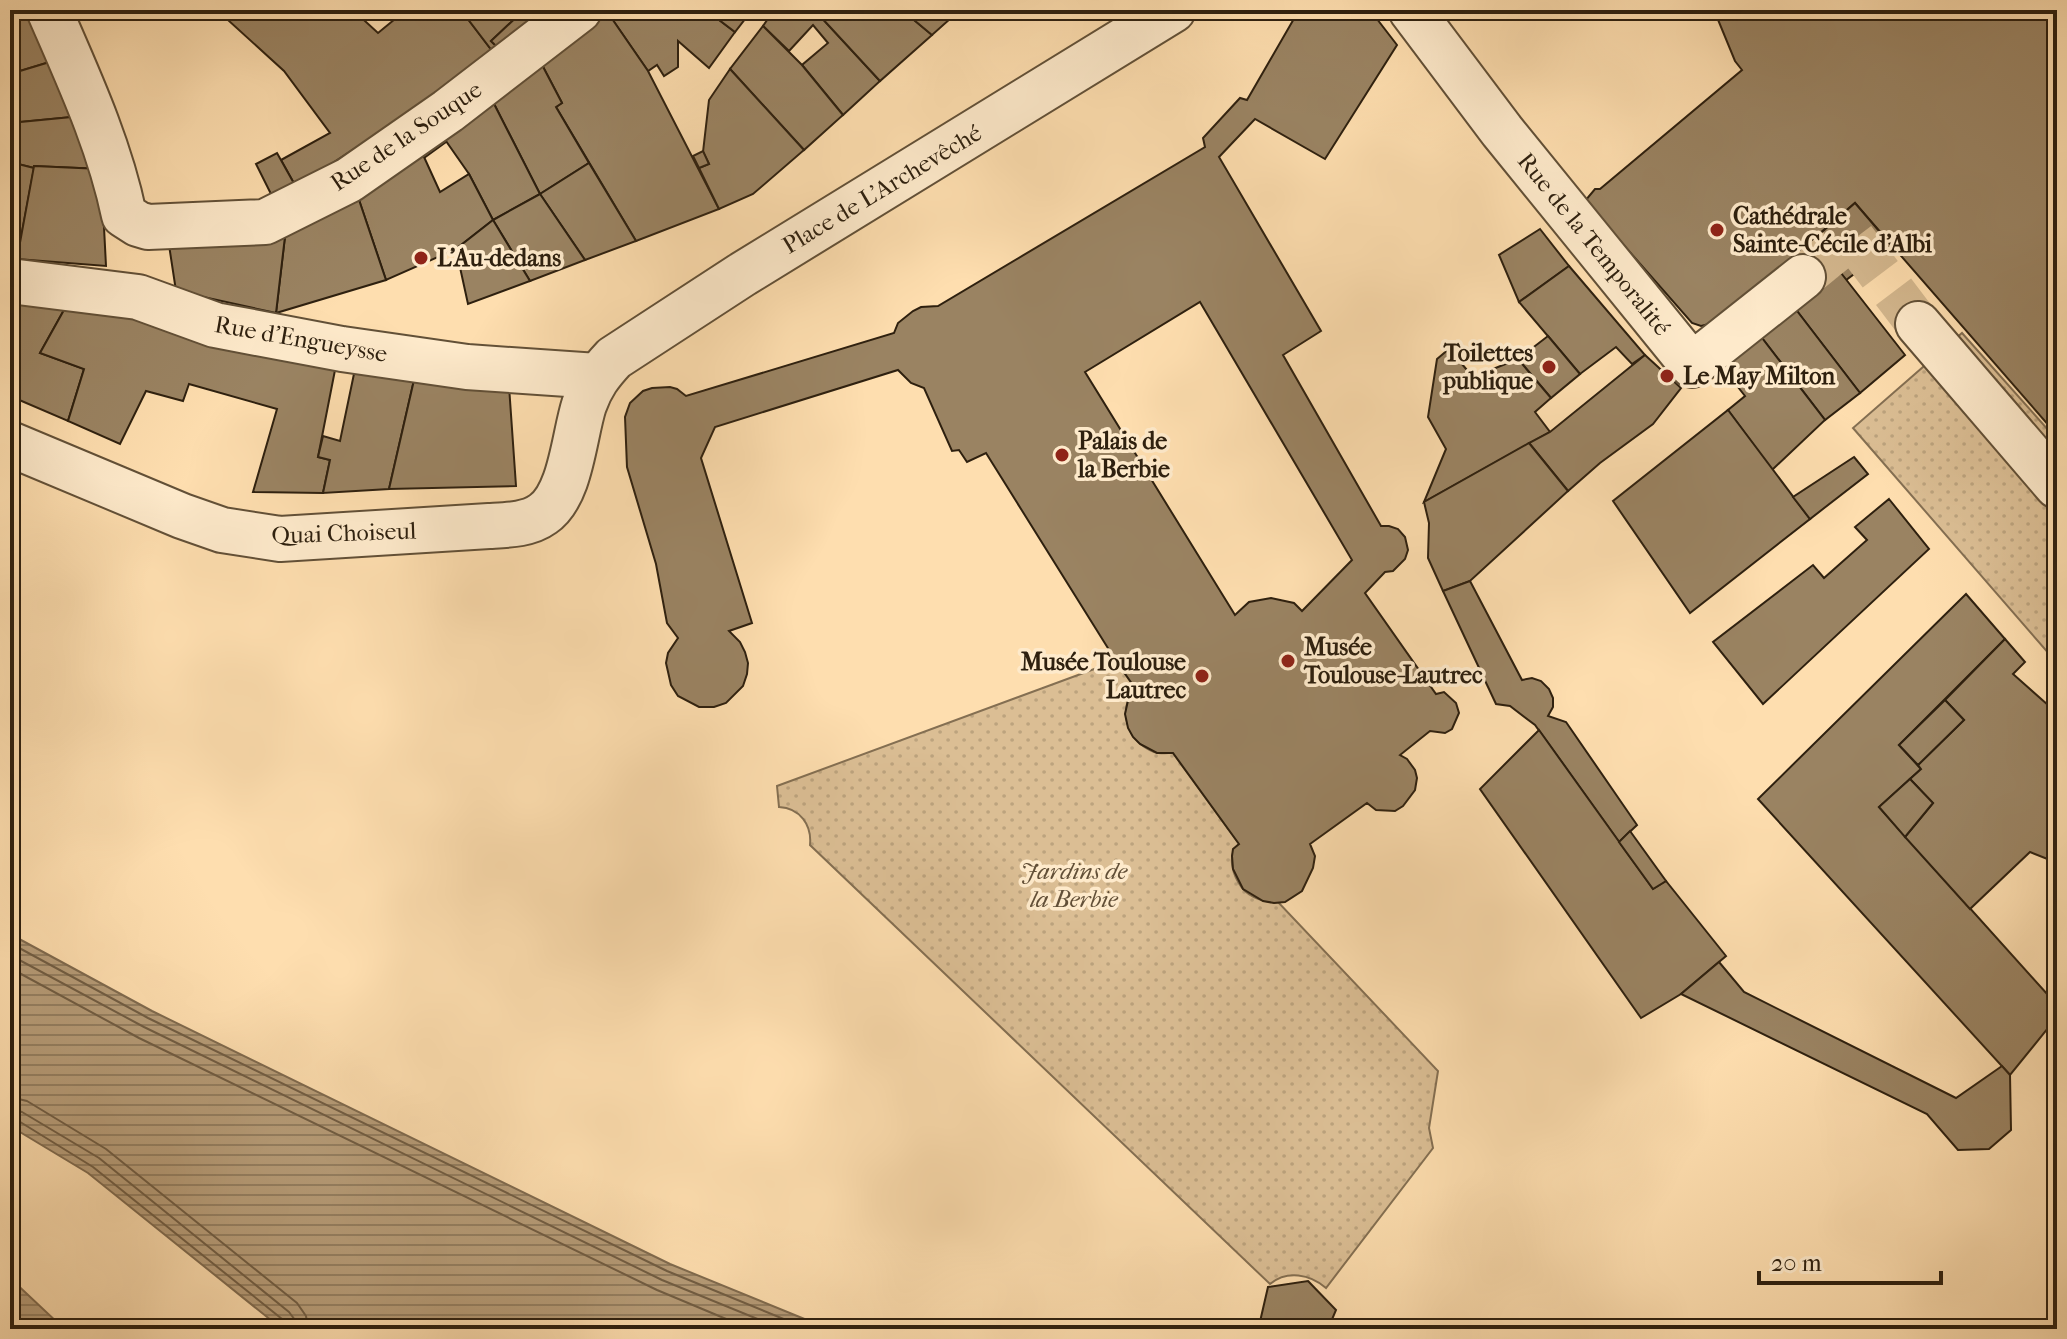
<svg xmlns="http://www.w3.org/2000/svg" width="2067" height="1339" font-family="'IM FELL French Canon',serif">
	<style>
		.park { fill: url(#park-dots); stroke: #846f52; stroke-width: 2 }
		.water { fill: url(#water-rules); stroke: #806b4f; stroke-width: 2 }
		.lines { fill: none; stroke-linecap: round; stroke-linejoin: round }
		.shore { stroke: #725e44; stroke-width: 2 }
		.building { fill: #9a8362; stroke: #2e200f; stroke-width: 2; fill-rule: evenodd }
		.minor-tunnel { stroke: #d4b88f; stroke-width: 44; stroke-dasharray: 44 22; stroke-linecap: butt }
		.minor-casing { stroke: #625037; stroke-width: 48 }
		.minor { stroke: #feeacb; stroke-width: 44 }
		.poi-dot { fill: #8f2418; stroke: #feeacb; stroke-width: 3 }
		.labels { text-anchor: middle; stroke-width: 7; stroke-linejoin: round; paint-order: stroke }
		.street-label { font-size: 24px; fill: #2e200f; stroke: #feeacb }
		.poi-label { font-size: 24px; font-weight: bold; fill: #2e200f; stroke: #feeacb; text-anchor: start }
		.park-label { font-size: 24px; font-style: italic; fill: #624f37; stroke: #feeacb }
	</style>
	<defs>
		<pattern id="park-dots" width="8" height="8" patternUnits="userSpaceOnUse" patternTransform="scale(2)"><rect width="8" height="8" fill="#dbbe94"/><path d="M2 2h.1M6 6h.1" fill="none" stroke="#bca37e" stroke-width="1.8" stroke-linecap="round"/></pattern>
		<pattern id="water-rules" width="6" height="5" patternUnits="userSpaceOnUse" patternTransform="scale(2)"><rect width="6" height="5" fill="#b79d79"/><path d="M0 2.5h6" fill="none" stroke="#958062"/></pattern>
	</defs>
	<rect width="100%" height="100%" fill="#fedeaf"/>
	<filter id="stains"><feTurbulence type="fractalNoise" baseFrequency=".0025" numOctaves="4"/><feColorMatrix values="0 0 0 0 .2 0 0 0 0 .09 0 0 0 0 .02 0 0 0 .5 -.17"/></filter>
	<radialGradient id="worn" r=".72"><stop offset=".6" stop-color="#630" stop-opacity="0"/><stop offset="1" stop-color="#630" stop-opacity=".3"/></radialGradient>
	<g class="park">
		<polygon points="1962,333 2057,440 2057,663 1853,428"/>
		<path d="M 1116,661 L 1135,688 C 1117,711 1127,741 1154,752 C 1160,754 1167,753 1173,753 L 1239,844 C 1226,855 1233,876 1242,888 C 1250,898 1266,903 1278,902 L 1438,1071 L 1429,1128 L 1433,1148 L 1326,1288 C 1310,1274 1287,1270 1270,1284 L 810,845 C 812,825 800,808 779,807 L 777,786 Z"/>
	</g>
	<g class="water">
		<polygon points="10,934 152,1011 670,1264 829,1329 282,1329 88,1173 10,1126"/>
		<polygon points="10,1278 60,1325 68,1329 10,1329"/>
	</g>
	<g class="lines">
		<g class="shore">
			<polyline points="10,943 148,1018 667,1271 808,1329"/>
			<polyline points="10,955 144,1027 662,1280 782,1329"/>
			<polyline points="10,968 139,1038 657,1290 750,1329"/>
			<polyline points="10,1097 27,1101 106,1149 297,1303 306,1316 308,1329"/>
			<polyline points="10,1109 22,1112 99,1158 289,1312 295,1320 296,1329"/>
			<polyline points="10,1119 17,1120 93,1167 282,1319 286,1324 286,1329"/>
		</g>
	</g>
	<g class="building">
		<polygon points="10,10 29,10 30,13 10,22"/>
		<polygon points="217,10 353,10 378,33 406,10 461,10 496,56 296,187 281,160 330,133 284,71"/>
		<polygon points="461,10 541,10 542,11 532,22 522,12 491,41 500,50 496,56"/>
		<polygon points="611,10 706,10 735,32 709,68 678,41 678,67 664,76 657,65 648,71 608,13"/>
		<polygon points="706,10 752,10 735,32"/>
		<polygon points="774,10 809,10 819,15 880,81 843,115 802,65 828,43 813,25 789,51 763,26"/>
		<polygon points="823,10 902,10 932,35 880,81 819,15"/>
		<polygon points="902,10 960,10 932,35"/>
		<path d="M 1299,10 L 1370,10 L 1397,45 L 1325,159 L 1255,119 L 1219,157 L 1321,331 L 1283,355 L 1381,526 L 1389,526 L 1398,529 L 1405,537 L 1408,550 L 1405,559 L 1393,571 L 1385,572 L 1365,593 L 1436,694 L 1444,692 L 1456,703 L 1459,713 L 1452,729 L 1445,733 L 1430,731 L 1400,755 L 1407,759 L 1415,770 L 1417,778 L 1415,790 L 1403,806 L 1395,811 L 1376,810 L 1367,803 L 1310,844 L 1315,856 L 1313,868 L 1302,891 L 1285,902 L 1274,903 L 1263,901 L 1243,889 L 1233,869 L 1232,856 L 1233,849 L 1239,844 L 1173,753 L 1157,753 L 1140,744 L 1133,737 L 1128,728 L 1125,714 L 1129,696 L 1135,688 L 1116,661 L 986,453 L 967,462 L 959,450 L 952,451 L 924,388 L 911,383 L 898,370 L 715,427 L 701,458 L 752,623 L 729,631 L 740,642 L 745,652 L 748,663 L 747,674 L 743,686 L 726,703 L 714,707 L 699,707 L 678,696 L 671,685 L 666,663 L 668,653 L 678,638 L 667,623 L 656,564 L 627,467 L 625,417 L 630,403 L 643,391 L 652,388 L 670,387 L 677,389 L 686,396 L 894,333 L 898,323 L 913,311 L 921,307 L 938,306 L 1205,147 L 1203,138 L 1240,98 L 1247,100 ZM 1200,302 L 1352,560 L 1302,611 L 1294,603 L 1271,598 L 1249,602 L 1235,615 L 1085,372 Z"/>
		<polygon points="1714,10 2057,10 2057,435 1855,203 1717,322 1701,326 1692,323 1585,201 1595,189 1600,189 1742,70 1735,61"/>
		<polygon points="522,12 532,22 500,50 491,41"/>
		<polygon points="30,13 53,61 10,74 10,22"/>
		<polygon points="608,13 648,71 719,209 636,241 556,107 562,103 540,61"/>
		<polygon points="763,26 802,65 843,115 804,150 730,69"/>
		<polygon points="53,61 82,116 10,123 10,74"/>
		<polygon points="540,61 562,103 556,107 589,163 540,194 490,96"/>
		<polygon points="730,69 804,150 753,194 719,209 699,168 709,164 703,152 709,100"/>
		<polygon points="490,96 540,194 493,220 469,174 439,131"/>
		<polygon points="82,116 101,169 34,166 34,168 10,162 10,123"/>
		<polygon points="439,131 446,142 424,158 419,146"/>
		<polygon points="419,146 440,192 469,174 493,220 456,249 386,280 356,191"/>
		<polygon points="703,151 709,164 699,168 693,156"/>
		<polygon points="277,153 296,187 272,196 256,164"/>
		<polygon points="10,162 34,168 17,259 10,259"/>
		<polygon points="589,163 636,241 585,260 540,194"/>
		<polygon points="34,166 101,169 106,266 17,259"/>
		<polygon points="356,191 386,280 276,313 286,228"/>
		<polygon points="540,194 585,260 530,281 493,220"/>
		<polygon points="1855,203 1892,246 1846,280 1814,239"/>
		<polygon points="493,220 530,281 468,304 456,249"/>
		<polygon points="286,228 276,313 176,291 169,245"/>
		<polygon points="1540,229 1569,266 1519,302 1499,255"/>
		<polygon points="1569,266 1645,355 1632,364 1616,347 1580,374 1519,302"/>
		<polygon points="1841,273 1905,355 1860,393 1794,307"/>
		<polygon points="10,296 69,301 40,353 84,369 68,421 10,396"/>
		<polygon points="69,301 336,365 318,457 330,460 323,493 253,492 277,409 189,384 183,401 146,391 120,444 68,421 84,369 40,353"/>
		<polygon points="1794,307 1860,393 1825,420 1759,334"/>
		<polygon points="1759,334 1825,420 1772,470 1728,410 1745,396 1719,363"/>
		<polygon points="1548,336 1580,374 1551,398 1518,359"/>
		<polygon points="1449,349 1473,377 1518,359 1551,398 1535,412 1550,432 1424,502 1446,449 1428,417 1437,359"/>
		<polygon points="1645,355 1681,388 1653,424 1600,463 1568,491 1529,443 1550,432"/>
		<polygon points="355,369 414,380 389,489 323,493 330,460 318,457 323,436 340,441"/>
		<polygon points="414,380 509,386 516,486 389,489"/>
		<polygon points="1728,410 1810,519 1690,613 1613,501"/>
		<polygon points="1529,443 1568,491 1470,581 1443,591 1428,558 1429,523 1424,502"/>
		<polygon points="1854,457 1868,474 1810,519 1793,497"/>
		<polygon points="1889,499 1929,549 1763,704 1713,642 1813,565 1824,578 1867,540 1855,527"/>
		<polygon points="1470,581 1522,680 1532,678 1541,681 1549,689 1553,698 1553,707 1548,716 1566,722 1637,825 1619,842 1535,725 1510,706 1496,704 1443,591"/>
		<polygon points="1966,594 2005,639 1899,745 1921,769 1879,807 2057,1005 2057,1017 2010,1075 1758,799"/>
		<polygon points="2005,639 2025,662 2013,674 2057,713 2057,852 2050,860 2030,852 1970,909 1905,837 1933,803 1910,779 1921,769 1918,765 1964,720 1945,700"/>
		<polygon points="1945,700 1964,720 1918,765 1899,745"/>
		<polygon points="1539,730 1653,889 1666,881 1726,956 1681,994 1641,1018 1480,789"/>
		<polygon points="1910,779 1933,803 1905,837 1879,807"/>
		<polygon points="1630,831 1666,881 1653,889 1619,842"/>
		<polygon points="1719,962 1744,992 1956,1098 2002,1066 2010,1075 2011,1130 1989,1149 1958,1150 1927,1114 1681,994"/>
		<polygon points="1308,1281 1336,1310 1328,1329 1262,1329 1259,1326 1268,1287"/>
	</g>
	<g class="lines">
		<polyline class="minor-tunnel" points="1803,277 1852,237 1918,324"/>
		<defs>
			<g id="minor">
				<path d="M 49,10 C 78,77 109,143 124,215 L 138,224 L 148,227 L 265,222 L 349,180 L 448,111 L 579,10"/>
				<polyline points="1411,10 1502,131 1692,365 1803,277"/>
				<polyline points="10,281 138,297 215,325 342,349 467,367 597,376"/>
				<polyline points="1918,324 2057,486"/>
				<path d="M 10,444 L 182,516 L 222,530 L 280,539 L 489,526 C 506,525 528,525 543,514 C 571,495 574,436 584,405 C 591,385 600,373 614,358 L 743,274 L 1173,10"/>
			</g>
		</defs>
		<use href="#minor" class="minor-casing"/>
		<use href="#minor" class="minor"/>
	</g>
	<g class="poi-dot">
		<circle cx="1717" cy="230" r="8"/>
		<circle cx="421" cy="258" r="8"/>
		<circle cx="1549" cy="367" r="8"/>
		<circle cx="1667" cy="376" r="8"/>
		<circle cx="1062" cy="455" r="8"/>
		<circle cx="1288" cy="661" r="8"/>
		<circle cx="1202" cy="676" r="8"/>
	</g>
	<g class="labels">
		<g class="street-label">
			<text transform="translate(406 136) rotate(-34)" y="8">Rue de la Souque</text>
			<text transform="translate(882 189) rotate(-31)" y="8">Place de L'Archevêché</text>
			<text transform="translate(1594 244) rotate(51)" y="8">Rue de la Temporalité</text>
			<text transform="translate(301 339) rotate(10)" y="8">Rue d'Engueysse</text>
			<text transform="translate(344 533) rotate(-2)" y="8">Quai Choiseul</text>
		</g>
		<g class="poi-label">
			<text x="1733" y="224">Cathédrale<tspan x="1733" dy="28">Sainte-Cécile d'Albi</tspan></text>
			<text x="437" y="266">L'Au-dedans</text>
			<text x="1533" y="361" text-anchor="end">Toilettes<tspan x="1533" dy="28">publique</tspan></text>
			<text x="1683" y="384">Le May Milton</text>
			<text x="1078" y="449">Palais de<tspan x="1078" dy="28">la Berbie</tspan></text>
			<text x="1304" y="655">Musée<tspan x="1304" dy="28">Toulouse-Lautrec</tspan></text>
			<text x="1186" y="670" text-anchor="end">Musée Toulouse<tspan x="1186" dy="28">Lautrec</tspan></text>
		</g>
		<g class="park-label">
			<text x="1074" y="879">Jardins de<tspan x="1074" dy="28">la Berbie</tspan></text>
		</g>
	</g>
	<rect width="2067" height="1339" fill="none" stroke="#fedeaf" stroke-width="40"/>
	<rect x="12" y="12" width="2043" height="1315" fill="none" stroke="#2e200f" stroke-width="4"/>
	<rect x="20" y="20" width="2027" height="1299" fill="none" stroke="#2e200f" stroke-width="2"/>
	<path d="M1759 1271v12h182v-12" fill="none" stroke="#2e200f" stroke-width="4"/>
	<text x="1771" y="1271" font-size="24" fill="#2e200f" stroke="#feeacb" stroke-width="6" paint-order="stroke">20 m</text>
	<rect width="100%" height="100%" filter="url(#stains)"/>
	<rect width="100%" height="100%" fill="url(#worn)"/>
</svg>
